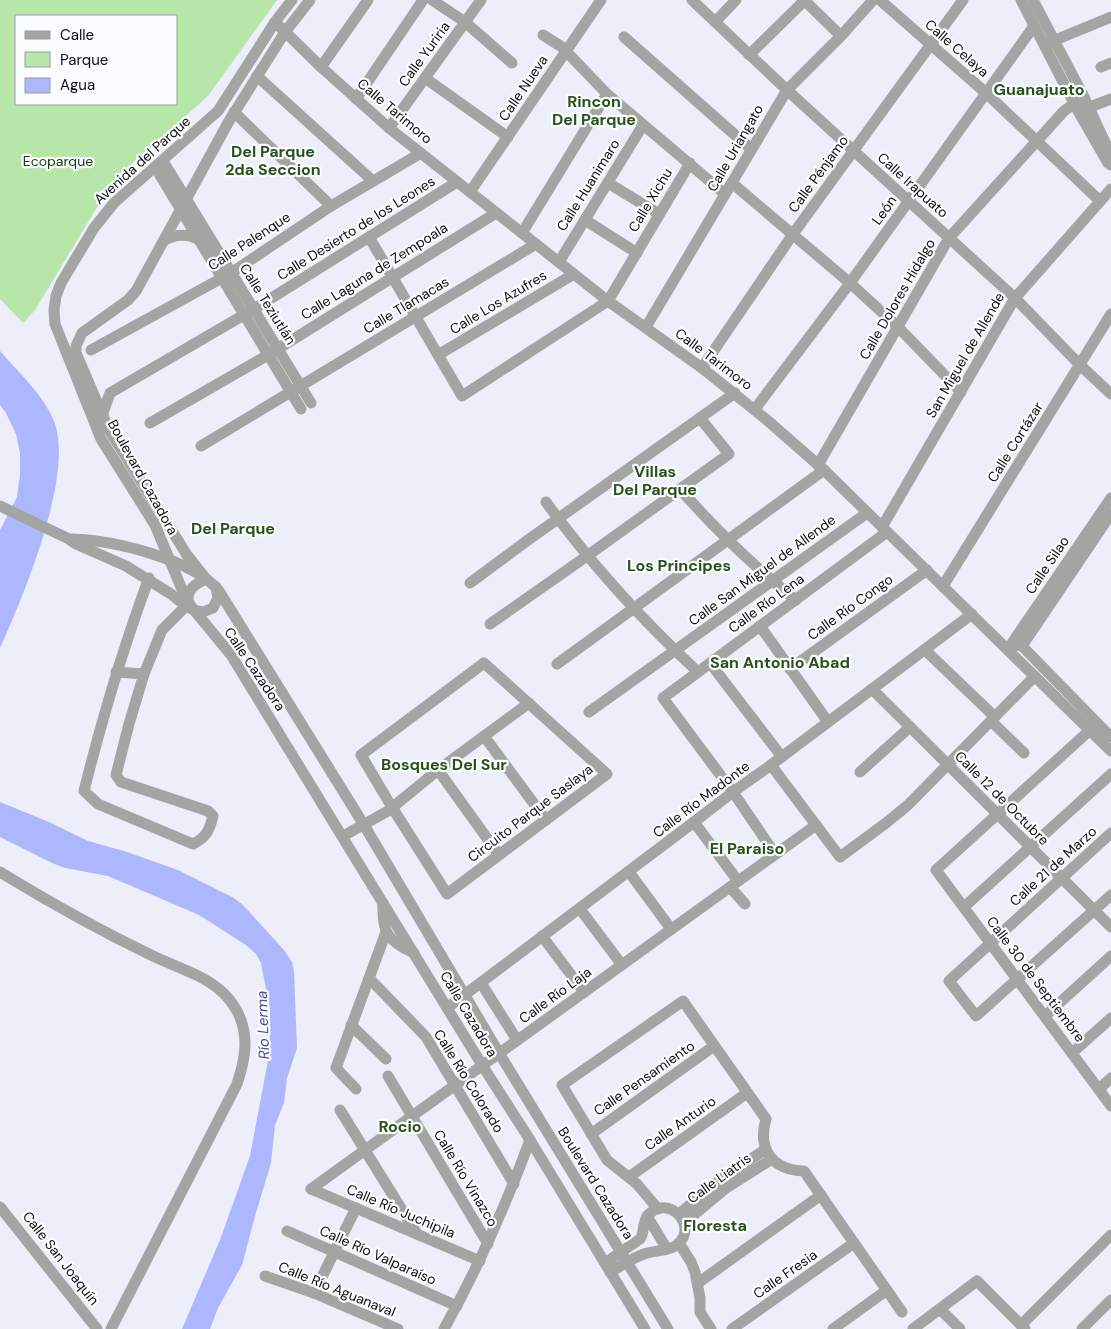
<svg xmlns="http://www.w3.org/2000/svg" width="1111" height="1329" font-family="'DM Sans',sans-serif">
	<style>
		.green { fill: #b7e7a8; fill-rule: evenodd }
		.water { fill: #adb7fd }
		.lines { fill: none; stroke-linecap: round; stroke-linejoin: round }
		.minor { stroke: #a2a5a1; stroke-width: 11 }
		.labels { text-anchor: middle; stroke-width: 4.5; stroke-linejoin: round; paint-order: stroke }
		.street-label { font-size: 14px; fill: #0c0d10; stroke: #fbfcfe }
		.park-label { font-size: 14px; fill: #1a3a0f; stroke: #fbfcfe }
		.water-label { font-size: 15px; font-style: italic; fill: #474b9d; stroke: #fbfcfe }
		.quarter-label { font-size: 16px; font-weight: bold; fill: #275218; stroke: #fbfcfe }
	</style>
	<rect width="100%" height="100%" fill="#eceef9"/>
	<path class="green" d="M 0,0 L 277,0 L 208,96 L 113,181 L 35,310 L 23,323 L 0,299 ZM 16,16 L 176,16 L 176,104 L 16,104 Z"/>
	<g class="water">
		<path d="M 0,351 C 19,373 42,393 54,421 C 75,474 23,597 0,648 L 0,530 L 17,497 L 20,475 L 20,453 L 16,434 L 6,413 L 0,405 Z"/>
		<polygon points="0,802 49,822 88,841 124,851 178,870 232,897 242,904 284,950 292,962 294,972 297,1048 287,1078 284,1103 275,1125 271,1163 255,1216 242,1265 218,1308 210,1329 182,1329 220,1240 250,1156 270,1050 270,1009 261,963 256,954 246,945 199,915 108,876 65,868 52,863 0,837"/>
	</g>
	<g class="lines">
		<g class="minor">
			<polyline points="432,0 465,22 512,63"/>
			<polyline points="692,0 787,90 1015,298 1080,365 1111,394"/>
			<polyline points="804,0 841,36"/>
			<polyline points="880,0 986,93 1100,201"/>
			<polyline points="1021,0 1078,111 1108,163 1111,165"/>
			<polyline points="1033,0 1084,97 1110,153"/>
			<polyline points="275,22 321,67 389,128 608,301 702,368 767,420 824,470 1111,751"/>
			<polyline points="715,22 736,0"/>
			<polyline points="543,35 562,47 607,94 725,194"/>
			<polyline points="624,37 751,149"/>
			<polyline points="1048,43 1111,17"/>
			<polyline points="749,55 804,1"/>
			<polyline points="321,67 368,0"/>
			<polyline points="1101,67 1111,63"/>
			<polyline points="257,76 373,181"/>
			<polyline points="425,78 508,137"/>
			<polyline points="356,99 423,0"/>
			<polyline points="1082,110 1111,99"/>
			<polyline points="234,112 331,206"/>
			<polyline points="389,128 481,0"/>
			<polyline points="163,161 311,403"/>
			<polyline points="155,167 301,409"/>
			<polyline points="608,183 659,214"/>
			<polyline points="732,183 850,283 898,327 961,392"/>
			<polyline points="470,192 601,0"/>
			<polyline points="585,220 637,253"/>
			<polyline points="522,233 607,94"/>
			<polyline points="369,237 462,396 608,301 690,163"/>
			<path d="M 165,240 C 176,234 186,233 198,239"/>
			<polyline points="559,262 643,125"/>
			<polyline points="646,327 787,90 841,36 873,0"/>
			<polyline points="91,350 231,273 331,206 421,153"/>
			<polyline points="438,355 574,274"/>
			<polyline points="702,368 793,234 963,0"/>
			<polyline points="755,409 850,283 1034,26"/>
			<polyline points="101,419 110,393 254,309 457,182"/>
			<polyline points="150,423 268,355 496,213"/>
			<polyline points="201,446 536,244"/>
			<polyline points="818,465 949,238 1064,111 1084,97"/>
			<path d="M 680,489 C 716,530 753,566 796,600"/>
			<path d="M 546,502 C 591,564 642,620 698,672"/>
			<polyline points="0,506 67,538 76,544 126,566 171,594 186,606 194,610 231,655 482,1065 530,1140 645,1329"/>
			<polyline points="882,527 1015,298 1111,189"/>
			<path d="M 72,539 C 112,540 193,559 219,591 L 364,825 L 499,1053 L 668,1329"/>
			<path d="M 149,578 C 123,648 102,719 84,791 L 98,804 L 193,844 C 206,838 210,829 213,816 L 208,811 L 121,782 L 116,775 L 129,724 L 144,674 L 162,630 L 186,606"/>
			<polyline points="470,583 528,540 735,393"/>
			<polyline points="943,586 1111,314"/>
			<polyline points="216,587 218,598 213,608 203,612 194,610 186,599 155,525 101,439 55,324 54,310 56,296 61,283 94,228 114,203 218,111 275,22 292,0"/>
			<path d="M 188,602 C 187,589 195,584 206,579 L 187,555 L 109,430 L 76,353 L 76,346 L 82,333 L 128,300 L 136,291 L 229,121 L 285,32 L 310,0"/>
			<polyline points="490,624 587,556 729,454 700,418"/>
			<polyline points="760,626 828,722"/>
			<polyline points="1016,645 1022,646 1111,737"/>
			<polyline points="1022,646 1111,514"/>
			<polyline points="1008,649 1111,498"/>
			<polyline points="925,650 995,717"/>
			<polygon points="484,663 607,774 447,894 390,804 361,755"/>
			<polyline points="710,663 782,757"/>
			<polyline points="557,664 824,470"/>
			<polyline points="790,669 927,570"/>
			<polyline points="116,672 144,674"/>
			<polyline points="872,689 1111,927"/>
			<polyline points="589,712 867,513"/>
			<polyline points="991,721 1024,753"/>
			<polyline points="1090,730 936,870 1111,1106"/>
			<polyline points="484,736 546,820"/>
			<polyline points="771,765 840,857 886,823 908,805 1035,676"/>
			<polyline points="438,770 499,855"/>
			<polyline points="860,772 910,727"/>
			<polyline points="694,822 738,881"/>
			<polyline points="1111,833 949,981 976,1016 1111,895"/>
			<polyline points="343,836 388,811 438,770 529,703"/>
			<polyline points="775,854 733,792 663,698 887,532"/>
			<path d="M 0,872 C 49,902 101,931 153,956 C 176,967 201,974 220,990 C 226,995 233,1004 237,1011 C 250,1036 245,1060 237,1084 L 111,1329"/>
			<polyline points="629,872 671,929"/>
			<polyline points="730,887 745,904"/>
			<path d="M 383,903 C 382,932 387,941 414,953"/>
			<polyline points="964,907 1111,774"/>
			<polyline points="580,909 622,965"/>
			<polyline points="542,936 584,992"/>
			<polyline points="369,978 426,1037 514,1184"/>
			<polyline points="481,983 517,1040"/>
			<polyline points="447,1008 694,822 733,792 771,765 972,614"/>
			<polyline points="1045,1016 1111,956"/>
			<polyline points="351,1025 386,1059"/>
			<polyline points="1072,1053 1111,1018"/>
			<polyline points="388,1076 488,1244"/>
			<polyline points="356,1089 336,1068 386,932"/>
			<polyline points="1099,1089 1111,1078"/>
			<polyline points="340,1110 417,1234"/>
			<polyline points="591,1134 714,1046"/>
			<polyline points="629,1177 747,1093"/>
			<polyline points="311,1189 816,825"/>
			<polyline points="311,1189 480,1261"/>
			<polyline points="0,1207 97,1329"/>
			<path d="M 658,1209 L 637,1184 L 607,1160 L 562,1085 L 683,1001 L 766,1119 C 757,1150 773,1170 804,1171 L 902,1312"/>
			<polyline points="679,1214 721,1179 766,1149"/>
			<polyline points="647,1216 667,1249"/>
			<polyline points="684,1223 726,1188 772,1159"/>
			<polyline points="287,1231 457,1306"/>
			<polyline points="679,1243 691,1262 695,1272 700,1298 700,1312 711,1329"/>
			<path d="M 605,1263 L 640,1239 C 645,1232 642,1222 648,1215 C 668,1193 700,1226 677,1245 C 668,1252 654,1250 644,1254 C 632,1258 621,1266 610,1272"/>
			<polyline points="265,1276 314,1293 398,1329"/>
			<polyline points="698,1283 821,1195"/>
			<polyline points="314,1293 356,1208"/>
			<polyline points="940,1309 960,1329"/>
			<polyline points="1021,1325 1111,1235"/>
			<path d="M 444,1329 C 478,1268 506,1205 530,1140"/>
			<polyline points="732,1329 854,1243"/>
			<polyline points="833,1329 887,1290"/>
			<polyline points="913,1329 977,1281 1025,1329"/>
			<polyline points="1082,1329 1111,1300"/>
		</g>
	</g>
	<g class="labels">
		<g class="street-label">
			<text transform="translate(957 48) rotate(41)" y="5">Calle Celaya</text>
			<text transform="translate(424 54) rotate(-54)" y="5">Calle Yuriria</text>
			<text transform="translate(523 88) rotate(-56)" y="5">Calle Nueva</text>
			<text transform="translate(395 111) rotate(40)" y="5">Calle Tarimoro</text>
			<text transform="translate(735 148) rotate(-60)" y="5">Calle Uriangato</text>
			<text transform="translate(142 160) rotate(-42)" y="5">Avenida del Parque</text>
			<text transform="translate(818 174) rotate(-54)" y="5">Calle Pénjamo</text>
			<text transform="translate(588 185) rotate(-58)" y="5">Calle Huanimaro</text>
			<text transform="translate(913 185) rotate(42)" y="5">Calle Irapuato</text>
			<text transform="translate(650 200) rotate(-59)" y="5">Calle Xichu</text>
			<text transform="translate(884 210) rotate(-55)" y="5">León</text>
			<text transform="translate(356 228) rotate(-32)" y="5">Calle Desierto de los Leones</text>
			<text transform="translate(249 241) rotate(-33)" y="5">Calle Palenque</text>
			<text transform="translate(374 271) rotate(-32)" y="5">Calle Laguna de Zempoala</text>
			<text transform="translate(897 299) rotate(-60)" y="5">Calle Dolores Hidalgo</text>
			<text transform="translate(498 302) rotate(-31)" y="5">Calle Los Azufres</text>
			<text transform="translate(268 304) rotate(58)" y="5">Calle Teziutlán</text>
			<text transform="translate(406 305) rotate(-31)" y="5">Calle Tlamacas</text>
			<text transform="translate(965 355) rotate(-60)" y="5">San Miguel de Allende</text>
			<text transform="translate(714 359) rotate(37)" y="5">Calle Tarimoro</text>
			<text transform="translate(1015 442) rotate(-58)" y="5">Calle Cortázar</text>
			<text transform="translate(143 477) rotate(61)" y="5">Boulevard Cazadora</text>
			<text transform="translate(1047 565) rotate(-56)" y="5">Calle Silao</text>
			<text transform="translate(762 570) rotate(-36)" y="5">Calle San Miguel de Allende</text>
			<text transform="translate(766 603) rotate(-36)" y="5">Calle Río Lena</text>
			<text transform="translate(850 607) rotate(-36)" y="5">Calle Río Congo</text>
			<text transform="translate(255 669) rotate(56)" y="5">Calle Cazadora</text>
			<text transform="translate(1002 798) rotate(45)" y="5">Calle 12 de Octubre</text>
			<text transform="translate(701 799) rotate(-37)" y="5">Calle Río Madonte</text>
			<text transform="translate(530 813) rotate(-37)" y="5">Circuito Parque Saslaya</text>
			<text transform="translate(1053 866) rotate(-42)" y="5">Calle 21 de Marzo</text>
			<text transform="translate(1036 979) rotate(53)" y="5">Calle 30 de Septiembre</text>
			<text transform="translate(555 995) rotate(-36)" y="5">Calle Río Laja</text>
			<text transform="translate(469 1014) rotate(59)" y="5">Calle Cazadora</text>
			<text transform="translate(644 1078) rotate(-35)" y="5">Calle Pensamiento</text>
			<text transform="translate(469 1081) rotate(58)" y="5">Calle Río Colorado</text>
			<text transform="translate(680 1123) rotate(-35)" y="5">Calle Anturio</text>
			<text transform="translate(466 1178) rotate(59)" y="5">Calle Río Vinazco</text>
			<text transform="translate(719 1178) rotate(-36)" y="5">Calle Liatris</text>
			<text transform="translate(596 1183) rotate(58)" y="5">Boulevard Cazadora</text>
			<text transform="translate(401 1211) rotate(23)" y="5">Calle Río Juchipila</text>
			<text transform="translate(378 1255) rotate(24)" y="5">Calle Río Valparaíso</text>
			<text transform="translate(61 1258) rotate(52)" y="5">Calle San Joaquín</text>
			<text transform="translate(785 1274) rotate(-35)" y="5">Calle Fresia</text>
			<text transform="translate(337 1289) rotate(22)" y="5">Calle Río Aguanaval</text>
		</g>
		<g class="park-label">
			<text x="58" y="166">Ecoparque</text>
		</g>
		<g class="water-label">
			<text transform="translate(263 1025) rotate(-92)" y="5">Río Lerma</text>
		</g>
		<g class="quarter-label">
			<text x="1039" y="95">Guanajuato</text>
			<text x="594" y="107">Rincon<tspan x="594" dy="18">Del Parque</tspan></text>
			<text x="273" y="157">Del Parque<tspan x="273" dy="18">2da Seccion</tspan></text>
			<text x="655" y="477">Villas<tspan x="655" dy="18">Del Parque</tspan></text>
			<text x="233" y="534">Del Parque</text>
			<text x="679" y="571">Los Principes</text>
			<text x="780" y="668">San Antonio Abad</text>
			<text x="444" y="770">Bosques Del Sur</text>
			<text x="747" y="854">El Paraiso</text>
			<text x="400" y="1132">Rocio</text>
			<text x="715" y="1231">Floresta</text>
		</g>
	</g>
	<rect x="15" y="15" width="162" height="90" fill="#fbfcfe" stroke="#9b9c9f"/>
	<rect x="25" y="31" width="25" height="8" fill="#a2a5a1" stroke="#9b9c9f"/>
	<text x="60" y="40" font-size="15" fill="#0c0d10">Calle</text>
	<rect x="25" y="52" width="25" height="15" fill="#b7e7a8" stroke="#9b9c9f"/>
	<text x="60" y="65" font-size="15" fill="#0c0d10">Parque</text>
	<rect x="25" y="78" width="25" height="15" fill="#adb7fd" stroke="#9b9c9f"/>
	<text x="60" y="90" font-size="15" fill="#0c0d10">Agua</text>
</svg>
